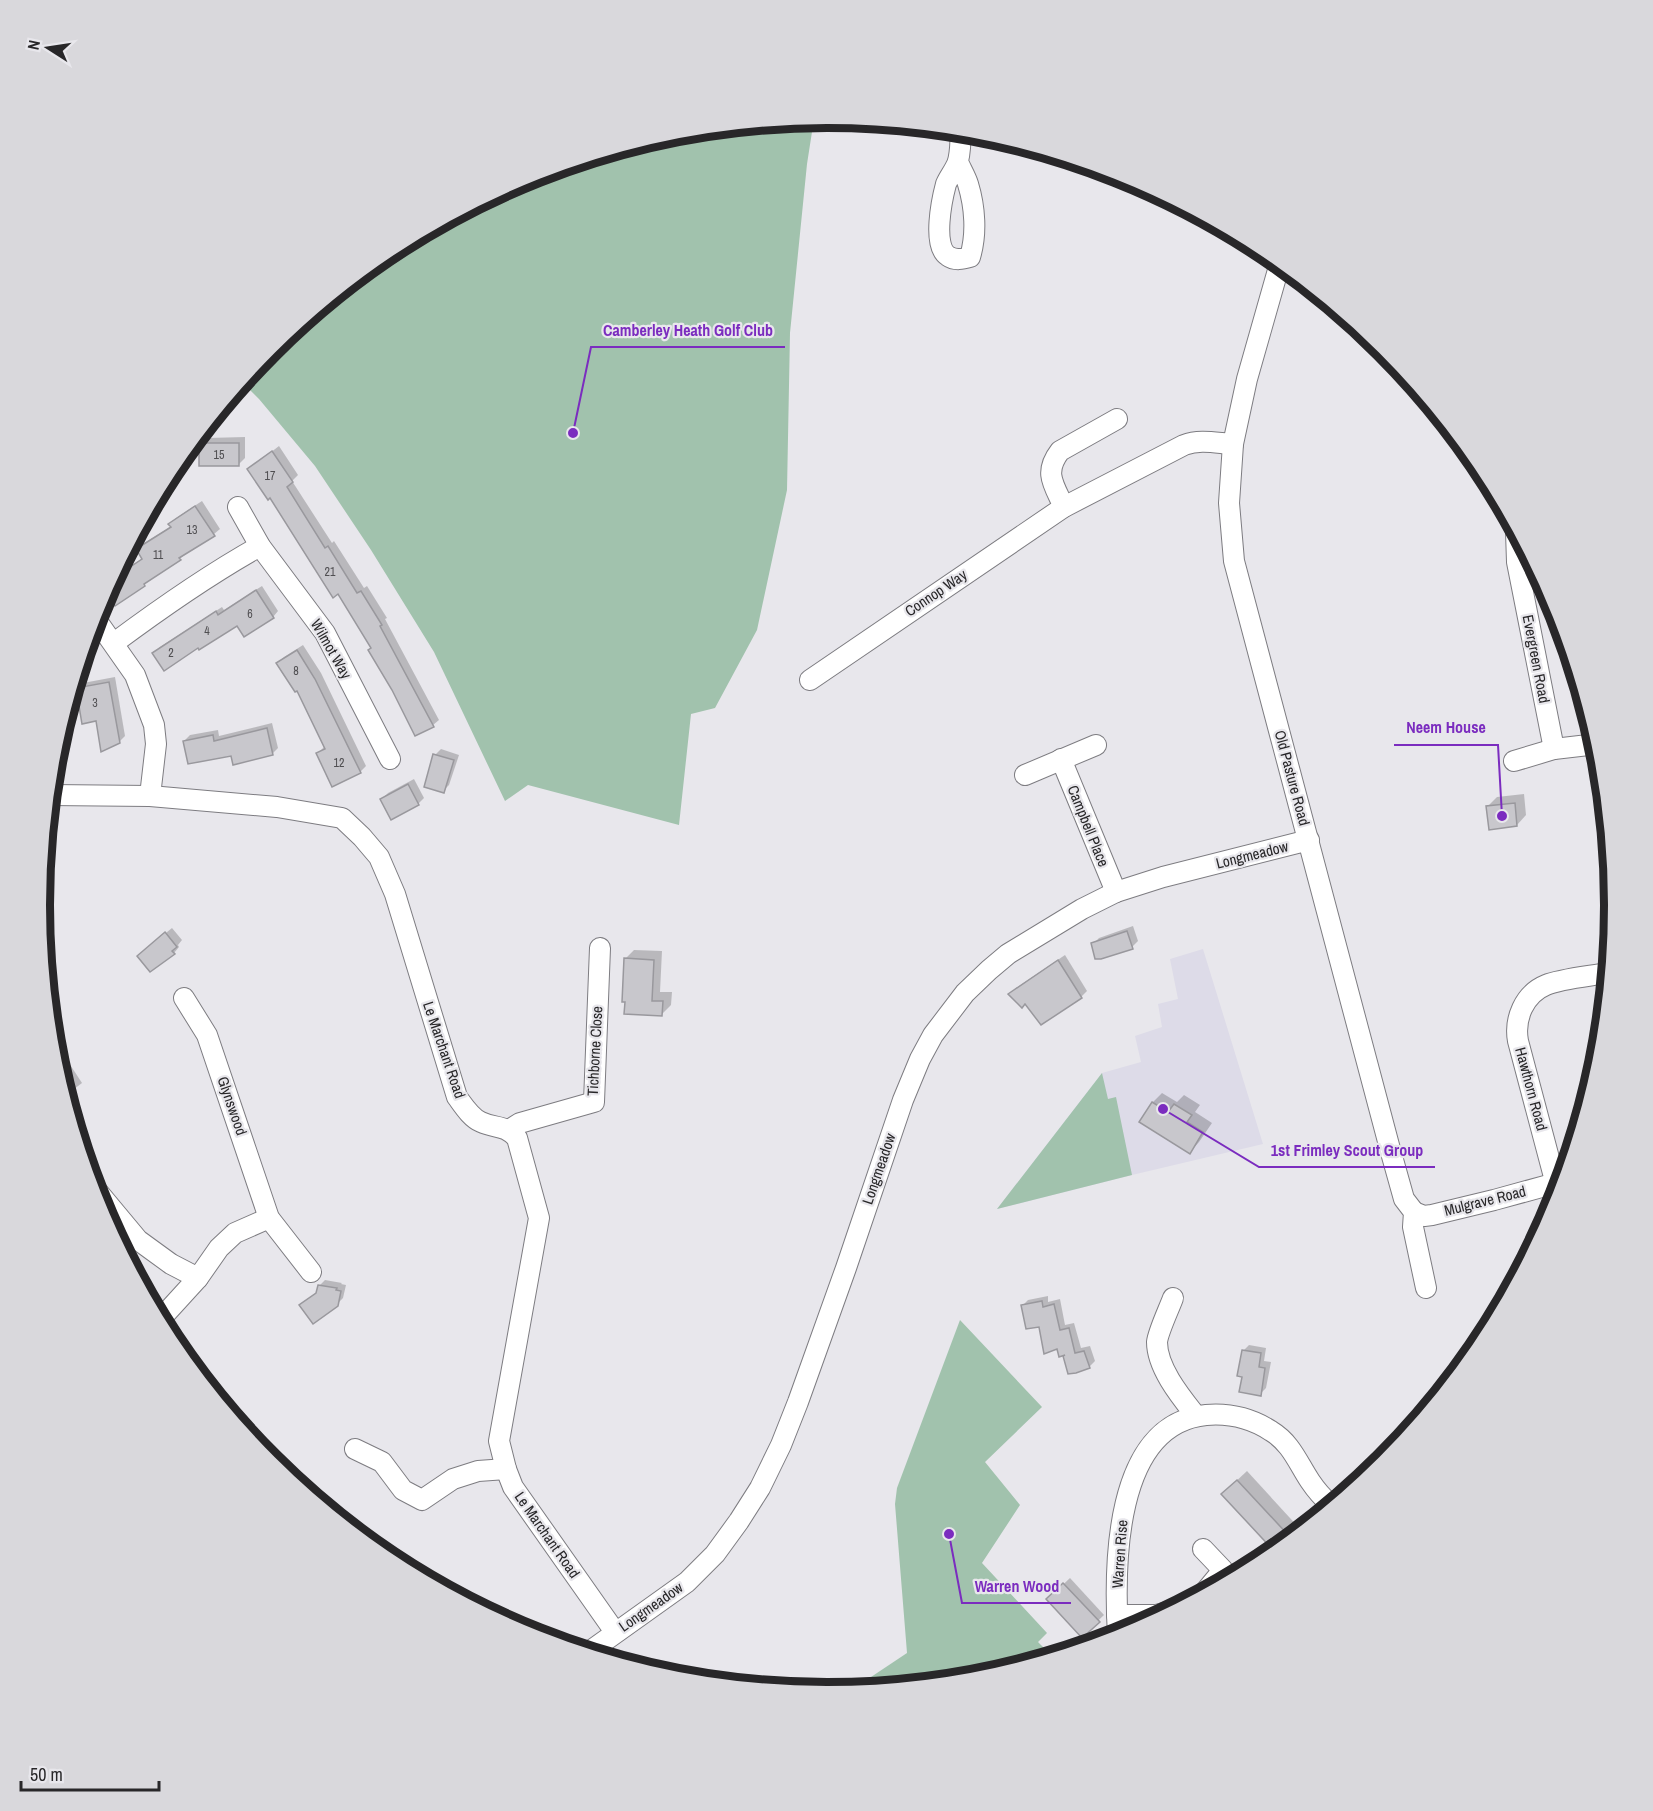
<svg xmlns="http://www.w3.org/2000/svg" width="1653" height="1811" font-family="'Archivo Narrow',sans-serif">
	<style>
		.built { fill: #dddbe8 }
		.green { fill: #a1c2ad }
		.shadow { fill: #0003 }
		.building { fill: #c8c7cc; stroke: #99989d; stroke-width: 1.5 }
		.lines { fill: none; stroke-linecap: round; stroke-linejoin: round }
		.minor-casing { stroke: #7d7c81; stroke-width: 22 }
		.minor { stroke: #fff; stroke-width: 20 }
		.labels { text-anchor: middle; stroke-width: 4.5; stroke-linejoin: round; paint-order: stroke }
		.number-label { font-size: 12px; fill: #504f52 }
		.street-label { font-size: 15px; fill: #282729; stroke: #e8e7ec }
		.rim { fill: none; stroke: #282729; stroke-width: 8 }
		.leader { fill: none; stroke: #7b2cbf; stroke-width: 2 }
		.callout-dot { fill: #7b2cbf; stroke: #e8e7ec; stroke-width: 2 }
		.callout-label { font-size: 16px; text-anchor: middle; font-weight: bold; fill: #7b2cbf; stroke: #e8e7ec; stroke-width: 4.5; stroke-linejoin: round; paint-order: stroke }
	</style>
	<rect width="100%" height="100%" fill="#e8e7ec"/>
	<g class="built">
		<polygon points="1203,949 1263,1144 1132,1175 997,1209 1102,1073 1141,1062 1135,1036 1162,1027 1158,1004 1178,999 1170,959"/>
		<polygon points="219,1383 254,1428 246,1434 210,1390"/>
	</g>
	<g class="green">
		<polygon points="814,119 807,164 790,333 787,490 757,630 715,708 691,714 679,825 528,785 505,801 434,652 371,550 315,466 259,399 242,382 270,348 389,251 525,178 673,133"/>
		<polygon points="1102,1073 1108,1099 1116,1097 1132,1175 997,1209"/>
		<polygon points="960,1320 1042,1407 985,1462 1020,1505 982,1563 1047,1633 1038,1642 1052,1656 980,1678 850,1691 907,1653 895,1504 897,1488"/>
	</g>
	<g class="shadow">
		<polygon points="245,437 245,458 239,464 201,444 207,438"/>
		<polygon points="279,446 298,475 292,481 332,543 334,541 364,588 367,586 387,618 385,619 439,720 433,725 372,647 339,592 271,496 249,469"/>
		<polygon points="202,501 220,529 214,534 116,604 106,590 113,578 143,558 138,549 144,543 172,526 170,524 176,518"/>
		<polygon points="262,586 278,611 273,617 237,624 199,646 154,653 160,647 222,607 224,610"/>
		<polygon points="303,645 321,673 366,766 360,772 318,753 325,746 297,689 278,663 284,657"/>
		<polygon points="85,651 88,668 82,674 77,675"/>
		<polygon points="115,677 125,736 119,742 98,719 77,689 83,683"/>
		<polygon points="272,723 278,748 272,754 184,741 190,735 218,730 219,736"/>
		<polygon points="441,749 459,755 449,785 443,791 435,755"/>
		<polygon points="414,779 424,798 418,804 382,799 388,793"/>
		<polygon points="1524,794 1526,815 1517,825 1488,806 1497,797"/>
		<polygon points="1133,926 1138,941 1132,947 1093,944 1099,938"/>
		<polygon points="172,928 182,940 178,945 179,947 174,953 145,950"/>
		<polygon points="634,950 662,951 660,992 672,992 671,1005 662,1014 625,1013 625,959"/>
		<polygon points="1065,955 1087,991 1081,997 1025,1002 1010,994 1016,988"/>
		<polygon points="67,1060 82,1083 65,1096 57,1067"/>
		<polygon points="1162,1093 1177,1102 1184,1095 1200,1105 1195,1112 1212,1123 1199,1142 1190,1152 1141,1122 1153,1102"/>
		<polygon points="325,1280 342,1283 341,1284 346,1285 343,1298 337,1304 301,1305 318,1291 319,1286"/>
		<polygon points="1048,1296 1048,1302 1060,1299 1065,1325 1074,1323 1081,1348 1090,1346 1095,1361 1089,1367 1058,1347 1022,1306 1028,1300"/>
		<polygon points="1249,1345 1266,1348 1264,1361 1271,1362 1266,1388 1260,1394 1244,1375 1243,1351"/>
		<polygon points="1247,1471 1301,1530 1276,1551 1232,1485"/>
		<polygon points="1070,1578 1104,1615 1082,1636 1048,1599"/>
	</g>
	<g class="building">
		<rect x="199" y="443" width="40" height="23"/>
		<polygon points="272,451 293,482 287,487 325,548 328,546 357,593 361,591 382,625 380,626 434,727 415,736 392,690 368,650 371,648 338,594 333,598 270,498 268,500 247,469"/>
		<polygon points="195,506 215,536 179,558 181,560 144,584 145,586 115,606 106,592 112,579 142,559 136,549 171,527 168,524"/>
		<polygon points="256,590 274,618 244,637 237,626 199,650 198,648 164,671 152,653 216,611 218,615"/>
		<polygon points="297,650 315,679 361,773 332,787 316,753 325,749 297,691 295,692 276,663"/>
		<polygon points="109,682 120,743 101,752 96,721 82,724 76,688"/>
		<polygon points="267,728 273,755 233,765 231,756 188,764 183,741 213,735 214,741"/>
		<polygon points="433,754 454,760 444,793 424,787"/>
		<polygon points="408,784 419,805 391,820 380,799"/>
		<polygon points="1515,803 1517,826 1489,830 1486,806"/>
		<polygon points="1127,931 1133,949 1101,959 1095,959 1091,943"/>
		<polygon points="165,932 177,947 172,951 175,954 150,972 137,956"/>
		<polygon points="624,958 654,960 652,1001 663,1001 662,1016 624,1014 625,1002 622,1002"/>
		<polygon points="1058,960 1082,998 1041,1025 1025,1004 1022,1008 1008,994"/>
		<polygon points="1152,1102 1168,1112 1174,1104 1192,1115 1187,1122 1203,1132 1190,1154 1139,1122"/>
		<polygon points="318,1285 337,1288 336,1290 341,1291 338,1306 313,1324 299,1305 316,1293"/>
		<polygon points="1042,1301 1043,1307 1054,1304 1060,1330 1069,1328 1075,1353 1084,1351 1090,1368 1076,1373 1068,1374 1063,1356 1065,1355 1059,1357 1057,1349 1044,1354 1039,1327 1026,1329 1021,1305"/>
		<polygon points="1242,1350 1261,1353 1259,1367 1265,1368 1261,1396 1239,1392 1242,1377 1237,1376"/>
		<polygon points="1237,1480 1291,1538 1275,1552 1221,1494"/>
		<polygon points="1063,1583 1100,1622 1082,1638 1046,1599"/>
	</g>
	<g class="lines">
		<defs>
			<g id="minor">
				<path d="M 958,162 C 961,169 966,177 968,184 C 975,207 977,234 970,257 C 963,259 955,261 948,256 C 932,246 942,199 946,184 C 949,177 954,171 957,164 C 961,154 960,141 961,131"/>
				<polyline points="1280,263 1247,379 1233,444 1229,503 1234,561 1390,1149 1404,1199 1414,1212 1413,1227 1426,1288"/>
				<polyline points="238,507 260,546 325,633 390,759"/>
				<path d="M 1064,507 C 1054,485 1043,473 1060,451 L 1117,419"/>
				<polyline points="1516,532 1517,562 1554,749"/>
				<polyline points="95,618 135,675 154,725 156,744 150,796"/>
				<path d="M 114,643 C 161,608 208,575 260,546"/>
				<path d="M 810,680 L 1064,507 L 1184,445 C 1200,439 1216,443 1233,444"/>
				<polyline points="1061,759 1116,892"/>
				<polyline points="1514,761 1554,749 1597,744"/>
				<polyline points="1025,775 1096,745"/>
				<path d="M 50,795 L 150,796 L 277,807 L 342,818 L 362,837 L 379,857 L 395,894 L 457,1097 C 463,1105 471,1118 481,1122 C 496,1129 504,1124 517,1138 L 539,1218 L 499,1441 L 506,1469 L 513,1487 L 615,1632"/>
				<polyline points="184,998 207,1035 269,1218 311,1272"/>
				<polyline points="509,1130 520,1123 594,1102 600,948"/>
				<polyline points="93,1186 138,1240 171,1264 198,1278"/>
				<path d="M 1558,1192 L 1518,1041 C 1514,1019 1524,994 1546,985 C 1560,979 1591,976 1607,973"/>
				<polyline points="1414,1212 1424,1216 1432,1215 1494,1200 1556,1183"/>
				<path d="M 1173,1298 C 1169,1309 1158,1332 1157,1342 C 1157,1368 1181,1397 1196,1416"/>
				<polyline points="158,1318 167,1312 198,1278 219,1248 235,1233 269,1218"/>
				<polyline points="355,1449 382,1462 403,1490 422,1500 453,1479 478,1471 506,1469"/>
				<polyline points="1203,1549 1223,1570 1204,1593"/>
				<polyline points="1117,1615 1156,1615 1167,1612"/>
				<path d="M 1118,1636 C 1114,1568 1113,1424 1206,1415 C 1229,1413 1251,1418 1271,1431 C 1291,1443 1298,1463 1310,1481 C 1316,1490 1323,1498 1331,1505"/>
				<polyline points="589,1652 687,1582 715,1554 739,1521 760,1488 781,1445 798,1402 846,1268 903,1100 920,1059 933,1035 965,993 989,970 1008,954 1082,909 1116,892 1163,877 1309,840"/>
			</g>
		</defs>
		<use href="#minor" class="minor-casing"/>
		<use href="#minor" class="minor"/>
	</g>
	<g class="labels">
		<g class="number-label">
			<text x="219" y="459">15</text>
			<text x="270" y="480">17</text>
			<text x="192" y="534">13</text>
			<text x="158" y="559">11</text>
			<text x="330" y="576">21</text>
			<text x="250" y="618">6</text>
			<text x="207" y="635">4</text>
			<text x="171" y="657">2</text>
			<text x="296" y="675">8</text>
			<text x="95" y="707">3</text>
			<text x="339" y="767">12</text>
		</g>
		<g class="street-label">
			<text transform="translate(936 593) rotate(-34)" y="5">Connop Way</text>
			<text transform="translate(331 649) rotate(60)" y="5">Wilmot Way</text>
			<text transform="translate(1536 659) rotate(79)" y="5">Evergreen Road</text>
			<text transform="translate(1292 778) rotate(75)" y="5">Old Pasture Road</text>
			<text transform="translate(1088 826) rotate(68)" y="5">Campbell Place</text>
			<text transform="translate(1252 855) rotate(-14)" y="5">Longmeadow</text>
			<text transform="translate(444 1050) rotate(71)" y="5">Le Marchant Road</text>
			<text transform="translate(595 1051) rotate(-87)" y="5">Tichborne Close</text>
			<text transform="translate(1531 1089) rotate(75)" y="5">Hawthorn Road</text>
			<text transform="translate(232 1106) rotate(71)" y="5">Glynswood</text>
			<text transform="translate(879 1169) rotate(-71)" y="5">Longmeadow</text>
			<text transform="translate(1485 1201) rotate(-14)" y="5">Mulgrave Road</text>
			<text transform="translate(547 1535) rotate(55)" y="5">Le Marchant Road</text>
			<text transform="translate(1120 1554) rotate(-86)" y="5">Warren Rise</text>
			<text transform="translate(651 1607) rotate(-35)" y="5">Longmeadow</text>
		</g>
	</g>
	<path d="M0 0H1653V1811H0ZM50 905a777 777 0 1 1 1554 0a777 777 0 1 1-1554 0Z" fill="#d9d8dc" fill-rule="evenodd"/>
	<path class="rim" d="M50 905a777 777 0 1 1 1554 0a777 777 0 1 1-1554 0Z"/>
	<path class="leader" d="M573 433L591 347H785M1502 816L1498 745H1394M1163 1109L1259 1167H1435M949 1534L962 1603H1071"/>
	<g class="callout-dot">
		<circle cx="573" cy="433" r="6"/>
		<circle cx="1502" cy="816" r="6"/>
		<circle cx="1163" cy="1109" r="6"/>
		<circle cx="949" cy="1534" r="6"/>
	</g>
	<g class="callout-label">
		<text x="688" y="336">Camberley Heath Golf Club</text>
		<text x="1446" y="733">Neem House</text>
		<text x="1347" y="1156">1st Frimley Scout Group</text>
		<text x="1017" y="1592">Warren Wood</text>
	</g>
	<g transform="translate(48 48) rotate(282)" stroke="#e8e7ec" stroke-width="4.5" paint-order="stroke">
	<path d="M0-4.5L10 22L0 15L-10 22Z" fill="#282729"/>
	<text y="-9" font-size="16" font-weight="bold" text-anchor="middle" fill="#282729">N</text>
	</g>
	<path d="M21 1781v9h138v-9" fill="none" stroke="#282729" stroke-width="3"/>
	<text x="30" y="1781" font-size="18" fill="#282729" stroke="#e8e7ec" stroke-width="4.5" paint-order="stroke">50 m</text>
</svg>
